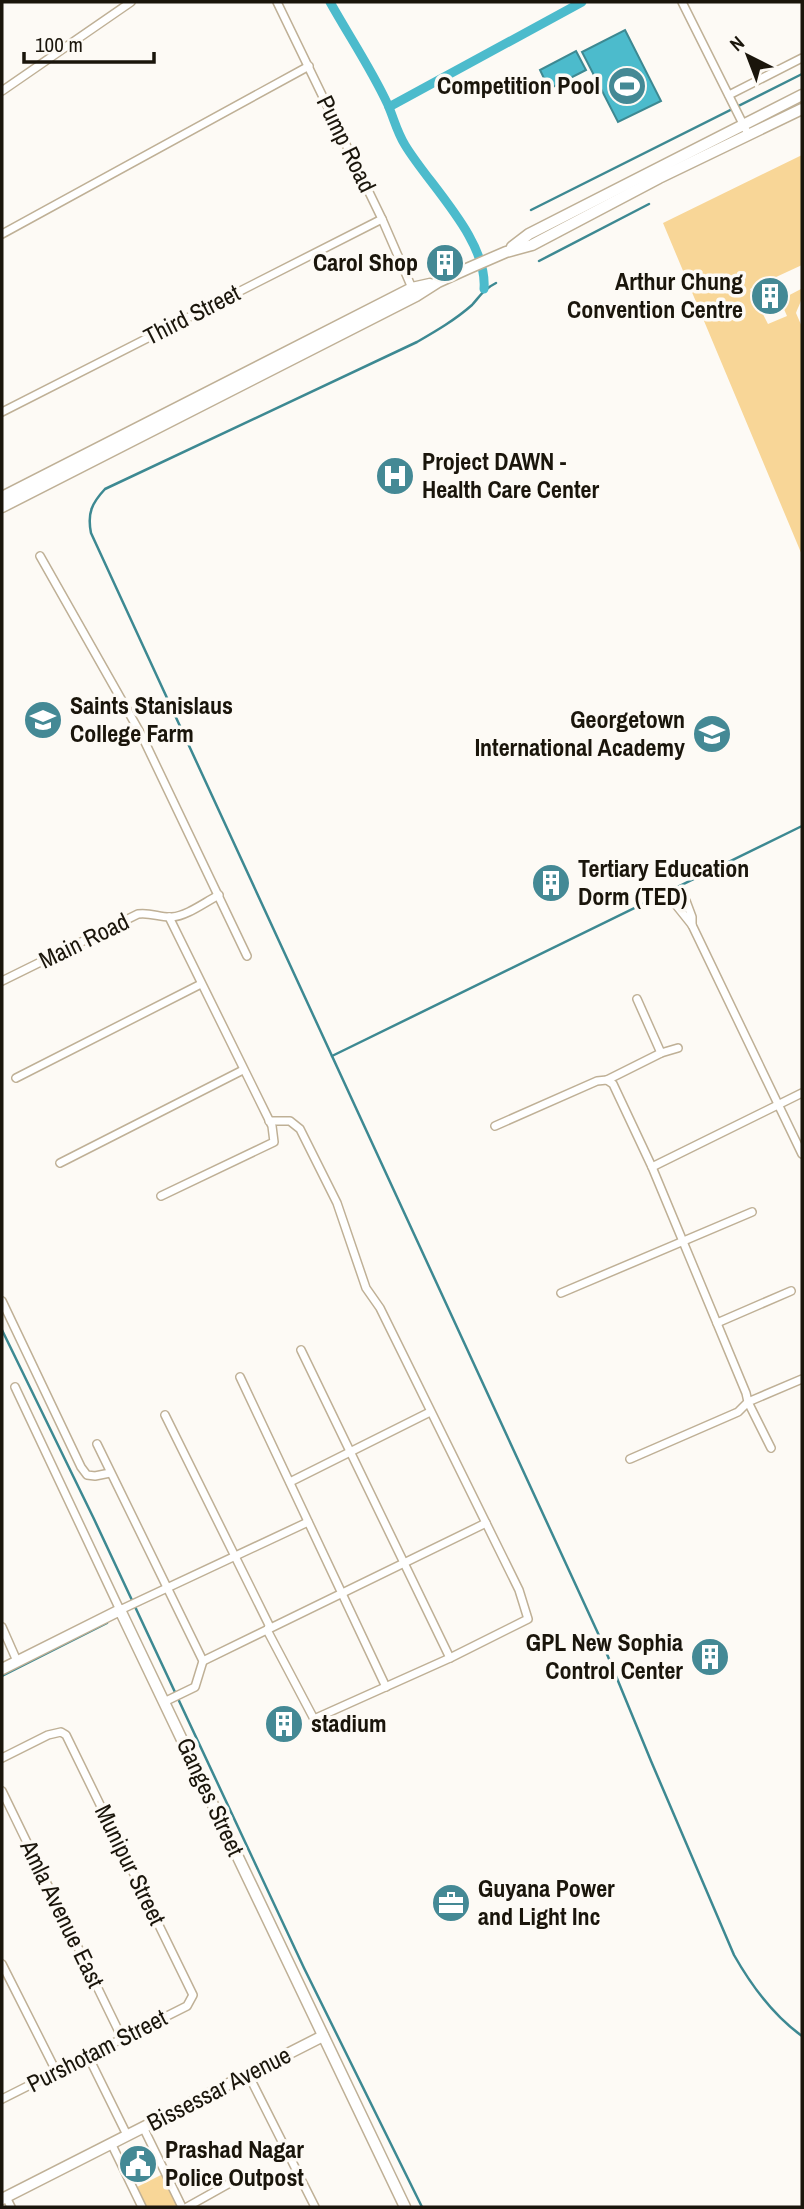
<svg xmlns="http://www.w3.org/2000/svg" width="804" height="2209" font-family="'Archivo Narrow',sans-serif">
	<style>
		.green { fill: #f8d697 }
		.water { fill: #4cbbcc; stroke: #3d8992; stroke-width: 2 }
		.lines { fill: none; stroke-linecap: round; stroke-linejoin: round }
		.stream { stroke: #3d8992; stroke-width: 2.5 }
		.canal { stroke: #4cbbcc; stroke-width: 9 }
		.street-casing { stroke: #bfb096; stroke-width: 10 }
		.secondary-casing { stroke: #bfb096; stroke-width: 13 }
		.street { stroke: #fff; stroke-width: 7 }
		.secondary { stroke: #fff; stroke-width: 10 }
		.labels { text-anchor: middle; stroke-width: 7; stroke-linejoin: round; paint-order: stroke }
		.poi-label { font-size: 24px; font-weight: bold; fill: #1a150b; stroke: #fdfaf5; text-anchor: start }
		.street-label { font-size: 24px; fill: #1a150b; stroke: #fdfaf5 }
	</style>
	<rect width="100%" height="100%" fill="#fdfaf5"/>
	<g class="green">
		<path d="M 802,155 L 802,265 L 750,289 L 768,324 L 787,316 L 780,300 L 801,289 C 804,298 799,305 796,313 L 802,327 L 802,555 L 663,223 Z"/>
		<polygon points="165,2173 182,2207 142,2207 133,2189"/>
	</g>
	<g class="water">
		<polygon points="625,30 661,101 618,122 582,52"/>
		<polygon points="576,51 586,70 549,89 540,70"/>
	</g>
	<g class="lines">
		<g class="stream">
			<polyline points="531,210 802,74"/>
			<polyline points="539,261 649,204"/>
			<path d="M 496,283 C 484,289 480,296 472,305 C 455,320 436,331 417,342 L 105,489 C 92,503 87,513 91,533 L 602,1642 L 651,1761 L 734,1955 C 751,1985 774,2016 802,2036"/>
			<polyline points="332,1056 802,826"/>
			<polyline points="2,1330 94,1519 304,1968 422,2207"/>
			<polyline points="2,1676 107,1623"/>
		</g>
		<g class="canal">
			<path d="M 330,2 C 349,36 372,70 388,105 C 394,119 397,132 405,145 C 429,185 488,240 484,289"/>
			<polyline points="389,107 582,2"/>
		</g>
		<defs>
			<g id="street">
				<polyline points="277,2 382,219 412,288"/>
				<polyline points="682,2 748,134"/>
				<polyline points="2,91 131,2"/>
				<polyline points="729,95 802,58"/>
				<polyline points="2,234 309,66"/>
				<polyline points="2,412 382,219"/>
				<polyline points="40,556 142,736 247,956"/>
				<polyline points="676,893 676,905 692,925 802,1154"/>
				<polyline points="678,897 686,901 692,917 692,925"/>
				<path d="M 2,981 L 138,914 C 151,912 160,918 172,917 C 187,916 205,902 219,895"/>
				<polyline points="637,999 661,1053"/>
				<polyline points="16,1078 201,984"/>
				<polyline points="607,1080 661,1053 678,1048"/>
				<polyline points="495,1126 597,1081 607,1080 613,1084 652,1167 746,1393 748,1402 738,1412 630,1459"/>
				<polyline points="60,1163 243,1070"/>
				<polyline points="652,1167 802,1093"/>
				<polyline points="161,1196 274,1142 272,1126 169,917"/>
				<polyline points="561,1293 752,1212"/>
				<polyline points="2,1301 81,1467 87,1475 95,1476 110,1473"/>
				<polyline points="717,1323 791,1291"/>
				<polyline points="301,1350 450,1658"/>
				<polyline points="240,1377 386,1687"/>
				<polyline points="15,1387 120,1610 308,1522"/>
				<polyline points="165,1415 269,1625 268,1629"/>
				<polyline points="97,1444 203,1661 195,1687 164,1702"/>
				<polyline points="771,1448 748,1402 802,1379"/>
				<polyline points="290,1482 430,1412"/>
				<polyline points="2,1627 17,1661"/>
				<polyline points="267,1630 314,1719 450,1658 528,1619 519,1590 380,1308 366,1288 337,1203 300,1129 290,1121 269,1121"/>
				<polyline points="203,1661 486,1523"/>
				<polyline points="2,1758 48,1735 61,1732 66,1735 193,1995 187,2006 2,2099"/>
				<polyline points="2,1791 122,2038"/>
				<polyline points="2,1964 56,2071"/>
				<polyline points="88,2056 127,2135"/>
				<polyline points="248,2074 315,2207"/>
				<polyline points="143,2127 182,2207"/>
				<polyline points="111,2143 142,2207"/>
				<polyline points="6,2197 11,2207"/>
				<polyline points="187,2207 239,2178"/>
			</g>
			<g id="secondary">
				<polyline points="512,247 529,234 802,95"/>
				<polyline points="2,497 412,288 430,284"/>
				<polyline points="2,507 416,296 438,282 469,268 506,252 532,245 659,178 802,109"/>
				<polyline points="2,1669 120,1610 405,2207"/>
				<polyline points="2,2199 323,2036"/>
			</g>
		</defs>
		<use href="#street" class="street-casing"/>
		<use href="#secondary" class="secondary-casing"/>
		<use href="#street" class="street"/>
		<use href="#secondary" class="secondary"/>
	</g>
	<defs>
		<symbol id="stadium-disc" viewBox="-11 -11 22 22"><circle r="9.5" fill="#448995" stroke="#fdfaf5"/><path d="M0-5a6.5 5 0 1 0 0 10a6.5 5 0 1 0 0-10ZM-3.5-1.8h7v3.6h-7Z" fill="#fff"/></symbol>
		<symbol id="building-disc" viewBox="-11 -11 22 22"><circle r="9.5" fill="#448995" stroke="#fdfaf5"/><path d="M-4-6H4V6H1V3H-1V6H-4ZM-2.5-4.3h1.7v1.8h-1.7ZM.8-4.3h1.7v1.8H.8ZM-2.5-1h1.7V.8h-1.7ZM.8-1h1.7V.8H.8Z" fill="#fff"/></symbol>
		<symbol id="hospital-disc" viewBox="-11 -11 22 22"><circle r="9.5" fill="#448995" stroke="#fdfaf5"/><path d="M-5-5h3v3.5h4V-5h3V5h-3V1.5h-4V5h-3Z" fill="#fff"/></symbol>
		<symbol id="school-disc" viewBox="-11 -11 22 22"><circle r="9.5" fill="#448995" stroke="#fdfaf5"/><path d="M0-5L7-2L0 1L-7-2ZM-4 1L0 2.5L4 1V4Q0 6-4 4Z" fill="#fff"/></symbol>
		<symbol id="office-disc" viewBox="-11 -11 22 22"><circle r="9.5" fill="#448995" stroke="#fdfaf5"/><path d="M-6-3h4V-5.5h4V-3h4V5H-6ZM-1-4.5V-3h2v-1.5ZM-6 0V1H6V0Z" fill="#fff"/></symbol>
		<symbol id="civic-disc" viewBox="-11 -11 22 22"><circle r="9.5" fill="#448995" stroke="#fdfaf5"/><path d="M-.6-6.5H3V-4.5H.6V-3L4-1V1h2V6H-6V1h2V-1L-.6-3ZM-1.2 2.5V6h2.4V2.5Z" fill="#fff"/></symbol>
	</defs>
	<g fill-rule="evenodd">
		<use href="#stadium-disc" x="605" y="64" width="44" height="44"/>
		<use href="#building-disc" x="423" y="241" width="44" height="44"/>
		<use href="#building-disc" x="748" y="274" width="44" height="44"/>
		<use href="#hospital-disc" x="373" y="454" width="44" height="44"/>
		<use href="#school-disc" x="21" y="698" width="44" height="44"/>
		<use href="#school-disc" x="690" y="712" width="44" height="44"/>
		<use href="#building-disc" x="529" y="861" width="44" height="44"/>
		<use href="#building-disc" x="688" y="1635" width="44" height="44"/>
		<use href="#building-disc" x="262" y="1702" width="44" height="44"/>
		<use href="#office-disc" x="429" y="1881" width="44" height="44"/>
		<use href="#civic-disc" x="116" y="2142" width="44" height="44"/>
	</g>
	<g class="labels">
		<g class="poi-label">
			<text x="600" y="94" text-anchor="end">Competition Pool</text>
			<text x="418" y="271" text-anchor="end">Carol Shop</text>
			<text x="743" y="290" text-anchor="end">Arthur Chung<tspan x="743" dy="28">Convention Centre</tspan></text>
			<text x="422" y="470">Project DAWN -<tspan x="422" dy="28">Health Care Center</tspan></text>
			<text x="70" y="714">Saints Stanislaus<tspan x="70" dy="28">College Farm</tspan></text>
			<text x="685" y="728" text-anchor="end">Georgetown<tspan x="685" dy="28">International Academy</tspan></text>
			<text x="578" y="877">Tertiary Education<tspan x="578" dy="28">Dorm (TED)</tspan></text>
			<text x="683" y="1651" text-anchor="end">GPL New Sophia<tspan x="683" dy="28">Control Center</tspan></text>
			<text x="311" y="1732">stadium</text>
			<text x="478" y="1897">Guyana Power<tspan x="478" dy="28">and Light Inc</tspan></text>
			<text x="165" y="2158">Prashad Nagar<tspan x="165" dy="28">Police Outpost</tspan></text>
		</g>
		<g class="street-label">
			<text transform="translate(346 144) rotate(64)" y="8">Pump Road</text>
			<text transform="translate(192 315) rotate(-27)" y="8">Third Street</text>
			<text transform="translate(84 941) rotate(-26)" y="8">Main Road</text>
			<text transform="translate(210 1797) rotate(65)" y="8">Ganges Street</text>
			<text transform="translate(130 1865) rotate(64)" y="8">Munipur Street</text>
			<text transform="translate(62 1914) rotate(64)" y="8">Amla Avenue East</text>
			<text transform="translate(97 2051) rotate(-27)" y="8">Purshotam Street</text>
			<text transform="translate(219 2089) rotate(-27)" y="8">Bissessar Avenue</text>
		</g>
	</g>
	<rect width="804" height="2209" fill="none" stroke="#1a150b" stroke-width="7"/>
	<g transform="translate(748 56) rotate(318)" stroke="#fdfaf5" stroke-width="5" paint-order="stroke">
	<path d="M0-5L12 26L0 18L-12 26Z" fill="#1a150b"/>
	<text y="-10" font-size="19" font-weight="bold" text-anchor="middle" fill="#1a150b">N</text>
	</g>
	<path d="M24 52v10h130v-10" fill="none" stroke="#1a150b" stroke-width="3.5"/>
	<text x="35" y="52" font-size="21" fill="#1a150b" stroke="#fdfaf5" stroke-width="5" paint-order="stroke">100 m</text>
</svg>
